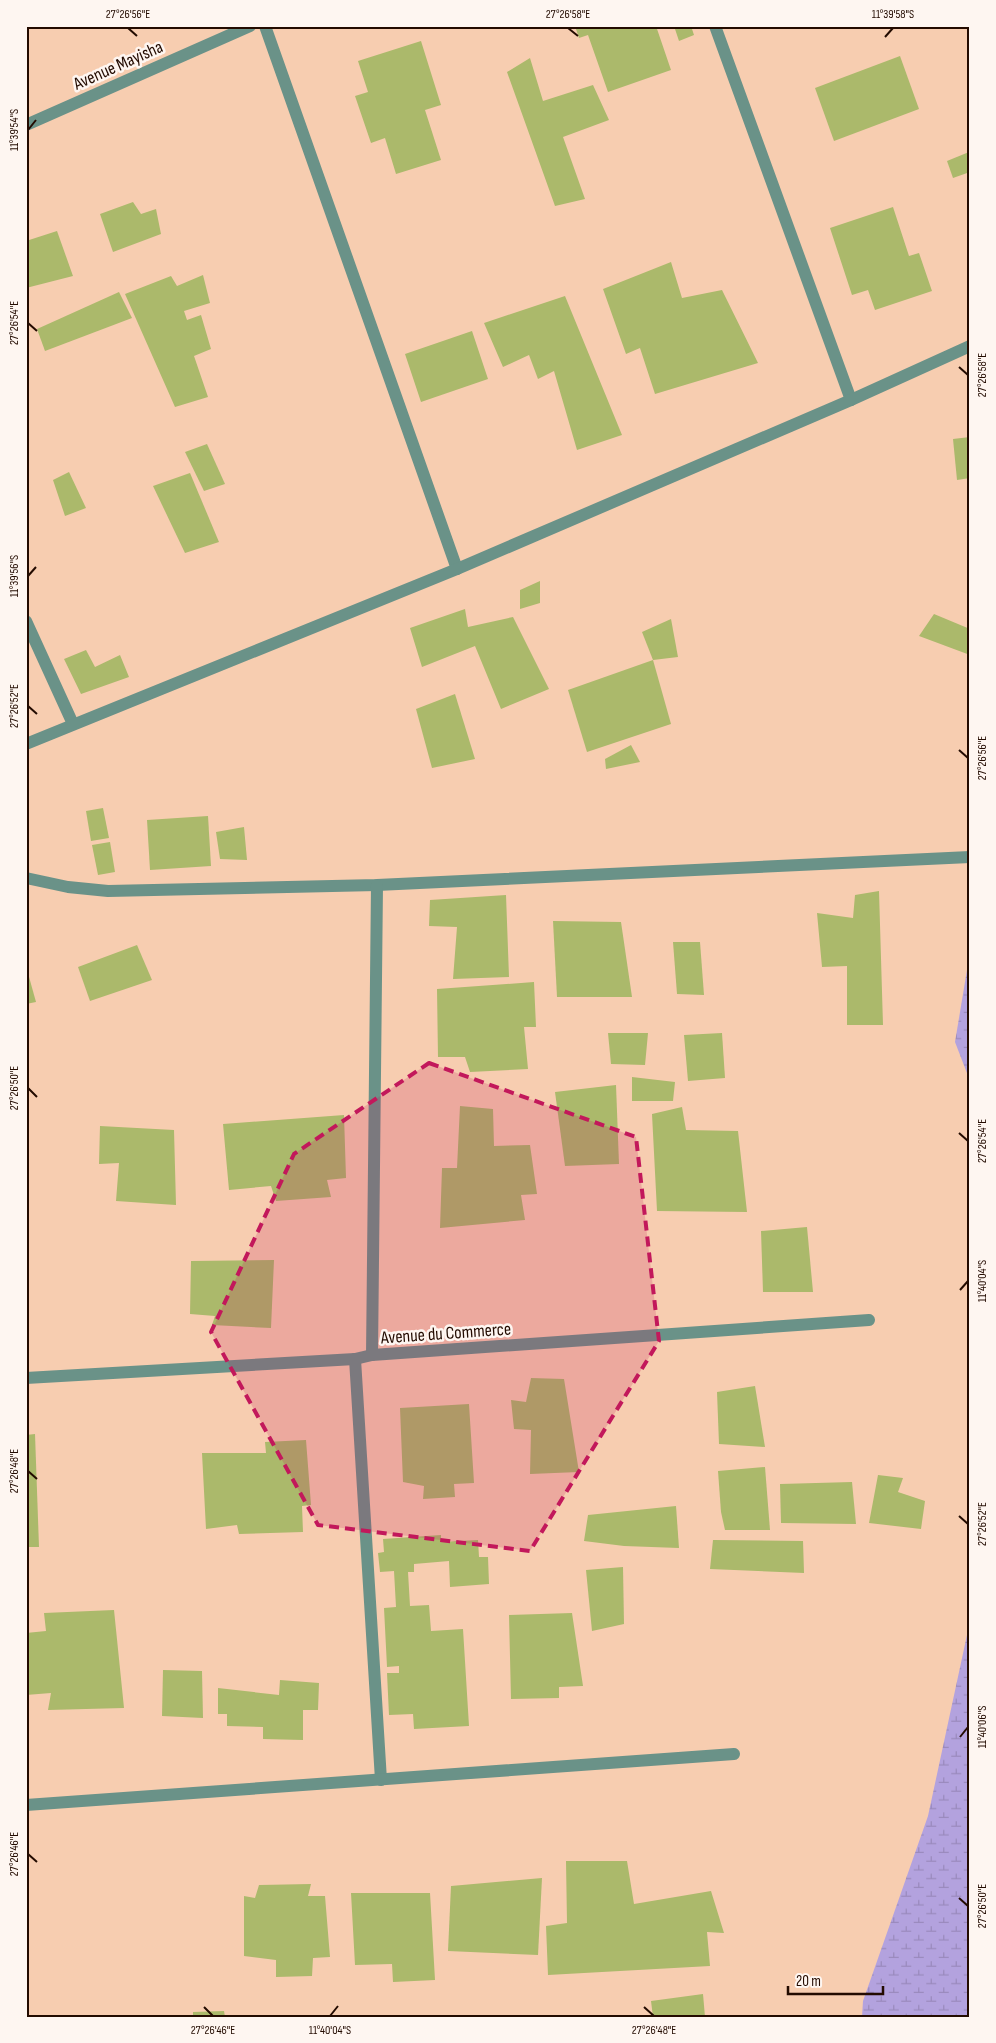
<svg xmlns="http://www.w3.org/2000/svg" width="996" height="2043" font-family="'Sofia Sans Condensed',sans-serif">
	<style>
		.wetland { fill: url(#wetland-marsh) }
		.building { fill: #abb96b }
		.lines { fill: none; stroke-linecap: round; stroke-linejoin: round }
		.street { stroke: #6a9288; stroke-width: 12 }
		.marked { fill: #c2185b; fill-opacity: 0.2; stroke: #c2185b; stroke-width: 4; stroke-dasharray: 10 6; stroke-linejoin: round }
		.ticks { fill: none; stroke: #230b00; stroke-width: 2 }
		.labels { text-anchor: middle; stroke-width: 5; stroke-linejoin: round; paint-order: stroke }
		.street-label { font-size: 18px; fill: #230b00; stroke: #fef6f1 }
		.neatline { fill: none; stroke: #230b00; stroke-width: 2 }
		.ticks-label { font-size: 12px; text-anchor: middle; fill: #230b00 }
	</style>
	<defs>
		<pattern id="wetland-marsh" width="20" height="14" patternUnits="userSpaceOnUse" patternTransform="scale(1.25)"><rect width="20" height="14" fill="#b3a2de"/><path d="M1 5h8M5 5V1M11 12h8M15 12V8" fill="none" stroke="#9a8abd"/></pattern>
	</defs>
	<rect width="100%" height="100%" fill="#f7cdb0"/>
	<g class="wetland">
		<polygon points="969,958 970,958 970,1081 955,1042"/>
		<polygon points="970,1621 970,2017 862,2017 863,2001 928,1816"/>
	</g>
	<g class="building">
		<polygon points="575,26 656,26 671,70 608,92 588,35 579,38"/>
		<polygon points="674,26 691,26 694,35 679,41"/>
		<polygon points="421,41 441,105 425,110 441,160 396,174 385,138 371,143 355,96 368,92 358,61"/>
		<polygon points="900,56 919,109 834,141 815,88"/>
		<polygon points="530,58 543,101 593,85 609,120 563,137 585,199 555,206 507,72"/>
		<polygon points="969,152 970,172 953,178 947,161"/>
		<polygon points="133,202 141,214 156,209 161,234 113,252 100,214"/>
		<polygon points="893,207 909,256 919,253 932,291 875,310 868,290 852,295 830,228"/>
		<polygon points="57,231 73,276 26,288 26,241"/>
		<polygon points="671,262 682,298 722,290 758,363 655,394 640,348 626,354 603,289"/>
		<polygon points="203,275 210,303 184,311 187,320 201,315 211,349 194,356 208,397 175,407 125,294 171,276 177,286"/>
		<polygon points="119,292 132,318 45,351 37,329"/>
		<polygon points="565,296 622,435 577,450 554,371 538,379 529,355 503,367 484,323"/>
		<polygon points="472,331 488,379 421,402 405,354"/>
		<polygon points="970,437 970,478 957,480 953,439"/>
		<polygon points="207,444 225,484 204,491 185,452"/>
		<polygon points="69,472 86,508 65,516 53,480"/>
		<polygon points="190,473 219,542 185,553 153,486"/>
		<polygon points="540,581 540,603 520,609 520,590"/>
		<polygon points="465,609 468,627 513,617 549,689 501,709 475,646 422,667 410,628"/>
		<polygon points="934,614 970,629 970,655 919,636"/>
		<polygon points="671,619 678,657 653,660 642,632"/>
		<polygon points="86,650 95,667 120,655 129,677 81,694 64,659"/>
		<polygon points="653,660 671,724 587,752 568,690"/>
		<polygon points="455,694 475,759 432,768 416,709"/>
		<polygon points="631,745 640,762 606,769 605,759"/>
		<polygon points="103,808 109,838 91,841 86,811"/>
		<polygon points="208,816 211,866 150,870 147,820"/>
		<polygon points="244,827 247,860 220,859 216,832"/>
		<polygon points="110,842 115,872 98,875 92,845"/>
		<polygon points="879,891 883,1025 847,1025 847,966 822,967 817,913 853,918 855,895"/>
		<polygon points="506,895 509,977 453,979 457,927 429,926 430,900"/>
		<polygon points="553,921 621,922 632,997 557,997"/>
		<polygon points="673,942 700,942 704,995 677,994"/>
		<polygon points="137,945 152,980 90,1001 78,967"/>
		<polygon points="26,966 36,1002 26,1004"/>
		<polygon points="534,982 536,1027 524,1027 528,1069 470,1072 465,1057 438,1057 437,989"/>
		<polygon points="608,1033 648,1033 645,1065 611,1064"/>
		<polygon points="722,1033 725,1078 688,1081 684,1035"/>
		<polygon points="632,1077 675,1082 673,1101 632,1101"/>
		<polygon points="616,1085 619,1164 565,1166 555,1092"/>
		<polygon points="460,1106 493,1109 494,1146 530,1145 537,1194 521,1195 525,1220 440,1228 442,1168 457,1168"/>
		<polygon points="682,1107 686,1130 738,1131 747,1212 657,1211 652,1114"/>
		<polygon points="344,1115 346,1178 327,1180 331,1197 276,1201 271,1186 229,1190 223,1124"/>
		<polygon points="100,1126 174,1130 176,1205 116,1201 119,1163 99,1164"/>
		<polygon points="807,1227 813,1292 763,1292 761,1231"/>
		<polygon points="274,1260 271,1328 212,1325 215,1316 190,1314 191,1261"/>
		<polygon points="531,1378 564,1379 579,1472 530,1474 531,1430 514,1429 511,1400 526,1402"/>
		<polygon points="755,1386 765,1447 719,1444 717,1392"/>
		<polygon points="469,1404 474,1483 454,1484 455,1497 423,1499 424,1486 403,1482 400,1408"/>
		<polygon points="35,1434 39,1547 26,1547 26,1435"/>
		<polygon points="306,1440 311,1505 302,1506 303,1532 239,1534 237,1525 206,1529 202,1453 266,1453 265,1442"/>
		<polygon points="765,1467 770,1530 725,1530 721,1512 718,1471"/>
		<polygon points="878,1475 903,1478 898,1492 925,1501 921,1529 869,1523"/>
		<polygon points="852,1482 856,1524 781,1523 780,1484"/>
		<polygon points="676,1506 679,1548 624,1546 584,1541 588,1515"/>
		<polygon points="441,1535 441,1542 478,1540 479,1557 488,1557 489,1584 450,1587 449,1561 414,1564 414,1572 408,1572 410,1606 429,1605 431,1631 463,1629 469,1726 414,1729 413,1714 389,1715 387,1673 399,1673 399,1666 387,1667 384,1608 396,1607 394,1571 380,1572 378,1553 384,1552 383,1539"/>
		<polygon points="713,1540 803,1541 804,1573 710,1569"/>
		<polygon points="623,1567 624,1624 592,1631 586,1570"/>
		<polygon points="114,1610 124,1708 48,1710 51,1693 26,1695 26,1633 46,1631 44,1613"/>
		<polygon points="572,1613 583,1686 559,1687 559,1698 511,1699 509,1615"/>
		<polygon points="163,1670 202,1671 203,1718 162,1716"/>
		<polygon points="280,1680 319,1683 318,1710 303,1710 303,1740 263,1739 263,1727 227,1726 227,1714 218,1714 218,1688 279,1695"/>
		<polygon points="566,1861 627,1861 634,1904 711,1891 724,1933 707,1932 710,1966 548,1975 546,1926 567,1923"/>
		<polygon points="542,1878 538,1955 448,1951 451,1886"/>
		<polygon points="311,1884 308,1896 325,1896 330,1957 313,1958 312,1976 276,1977 276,1960 244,1956 244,1896 255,1898 259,1885"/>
		<polygon points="351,1893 430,1893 435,1980 393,1982 392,1964 355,1965"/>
		<polygon points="703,1994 705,2017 653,2017 651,2001"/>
		<polygon points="224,2011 225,2017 193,2017 193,2012"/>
	</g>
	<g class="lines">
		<g class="street">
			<polyline points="265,26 457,569"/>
			<polyline points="715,26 851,400"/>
			<polyline points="26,125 250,26"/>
			<polyline points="26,621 73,724"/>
			<polyline points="26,744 457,569 851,400 970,346"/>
			<polyline points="26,878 68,887 108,891 377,885 970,857"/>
			<polyline points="372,1355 377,885"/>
			<polyline points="355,1359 381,1780"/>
			<polyline points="26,1378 355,1359 372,1355 869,1320"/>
			<polyline points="26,1805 734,1754"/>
		</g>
	</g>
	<path class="marked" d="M 429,1063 L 636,1137 L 659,1341 L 530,1551 L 318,1525 L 211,1332 L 294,1154 Z"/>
	<path class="ticks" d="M 128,28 L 137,36M 568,28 L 578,36M 885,37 L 893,28M 28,130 L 36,120M 28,323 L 37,331M 959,367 L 968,375M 28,576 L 36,567M 28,706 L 37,714M 959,750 L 968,758M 28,1088 L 37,1097M 959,1133 L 968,1141M 960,1290 L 968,1281M 28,1471 L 37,1479M 959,1516 L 968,1524M 960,1737 L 968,1727M 28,1854 L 37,1862M 959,1898 L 968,1906M 204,2007 L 213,2016M 644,2007 L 654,2016M 330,2016 L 338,2006"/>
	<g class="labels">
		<g class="street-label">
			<text transform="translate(118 65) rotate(-24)" y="6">Avenue Mayisha</text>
			<text transform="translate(446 1333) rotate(-4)" y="6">Avenue du Commerce</text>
		</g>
	</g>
	<rect width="996" height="2043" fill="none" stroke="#fef6f1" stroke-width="55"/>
	<path d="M788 1986v8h95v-8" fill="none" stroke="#230b00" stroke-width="2.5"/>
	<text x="796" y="1986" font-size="15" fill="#230b00" stroke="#fef6f1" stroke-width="4" paint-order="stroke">20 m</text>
	<rect x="28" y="28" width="940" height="1988" class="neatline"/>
	<g class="ticks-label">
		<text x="128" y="18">27°26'56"E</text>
		<text x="568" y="18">27°26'58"E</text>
		<text x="893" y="18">11°39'58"S</text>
		<text transform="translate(14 130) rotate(-90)" y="4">11°39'54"S</text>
		<text transform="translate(14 323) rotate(-90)" y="4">27°26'54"E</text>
		<text transform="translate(982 375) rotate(-90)" y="4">27°26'58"E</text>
		<text transform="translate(14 576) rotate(-90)" y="4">11°39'56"S</text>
		<text transform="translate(14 706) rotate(-90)" y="4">27°26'52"E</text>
		<text transform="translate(982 758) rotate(-90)" y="4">27°26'56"E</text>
		<text transform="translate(14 1088) rotate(-90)" y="4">27°26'50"E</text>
		<text transform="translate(982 1141) rotate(-90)" y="4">27°26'54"E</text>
		<text transform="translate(982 1281) rotate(-90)" y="4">11°40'04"S</text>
		<text transform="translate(14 1471) rotate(-90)" y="4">27°26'48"E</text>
		<text transform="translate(982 1524) rotate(-90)" y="4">27°26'52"E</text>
		<text transform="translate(982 1727) rotate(-90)" y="4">11°40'06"S</text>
		<text transform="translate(14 1854) rotate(-90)" y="4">27°26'46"E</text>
		<text transform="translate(982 1906) rotate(-90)" y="4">27°26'50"E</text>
		<text x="213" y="2034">27°26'46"E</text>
		<text x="330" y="2034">11°40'04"S</text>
		<text x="654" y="2034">27°26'48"E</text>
	</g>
</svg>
